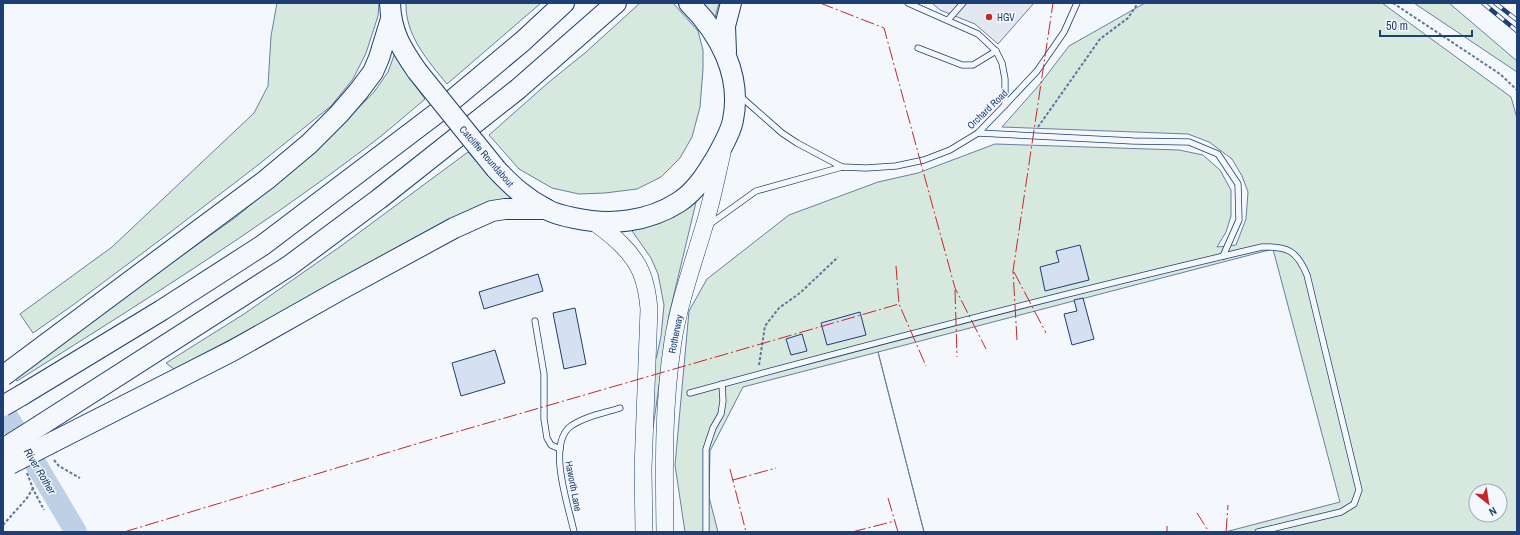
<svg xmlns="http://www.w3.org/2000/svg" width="1520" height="535" font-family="'Archivo Narrow',sans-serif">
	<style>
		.green { fill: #d7e8df; stroke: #687fa3; fill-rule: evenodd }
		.parking { fill: #e3e8f0; stroke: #687fa3 }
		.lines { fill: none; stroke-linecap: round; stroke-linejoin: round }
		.river { stroke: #bed0e5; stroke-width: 22 }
		.building { fill: #d5e0f0; stroke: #1d3f73 }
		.lane-casing { stroke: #1d3f73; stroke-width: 7 }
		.primary-casing { stroke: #1d3f73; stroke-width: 18 }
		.highway-casing { stroke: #1d3f73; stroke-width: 22 }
		.path { stroke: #5e769c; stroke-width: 2; stroke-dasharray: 3 2; stroke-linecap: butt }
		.lane { stroke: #f4f7fb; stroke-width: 5.5 }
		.primary { stroke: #f4f7fb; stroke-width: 17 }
		.highway { stroke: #f4f7fb; stroke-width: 20 }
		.rail-casing { stroke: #1d3f73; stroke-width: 4.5 }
		.rail { stroke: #f4f7fb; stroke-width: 3; stroke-dasharray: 9; stroke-linecap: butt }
		.highway-bridge-casing { stroke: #1d3f73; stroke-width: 22; stroke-linecap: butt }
		.highway-bridge { stroke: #f4f7fb; stroke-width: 20 }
		.power { stroke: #c62828; stroke-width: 1; stroke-dasharray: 14 3 2 3; stroke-linecap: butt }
		.poi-dot { fill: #c62828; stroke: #f4f7fb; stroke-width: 1.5 }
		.labels { text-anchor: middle; stroke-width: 3; stroke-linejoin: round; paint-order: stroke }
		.poi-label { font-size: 10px; fill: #1d3f73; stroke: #f4f7fb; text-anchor: start }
		.street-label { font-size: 10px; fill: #1d3f73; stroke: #f4f7fb }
		.water-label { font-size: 11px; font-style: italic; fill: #1d3f73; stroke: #f4f7fb }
	</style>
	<rect width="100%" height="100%" fill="#f4f7fb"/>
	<g class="green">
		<polygon points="277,3 379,3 378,16 366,53 353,79 331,106 258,165 164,237 73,305 33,333 20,314 112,247 254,113 268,86 271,36"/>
		<path d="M 406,3 L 541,3 L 447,84 C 428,61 405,35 406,3 Z"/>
		<polygon points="640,3 673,3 698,31 703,50 703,69 700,107 692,137 680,158 661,177 637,189 605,193 579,194 552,188 519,169 489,135 549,82 585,53"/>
		<polygon points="703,3 719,3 715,17"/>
		<path d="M 1145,3 L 1382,3 L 1511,97 L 1517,118 L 1517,532 L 1225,532 L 1340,502 L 1273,249 L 878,352 L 924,532 L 878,352 L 743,387 L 710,451 L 709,497 L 718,532 L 685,532 L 675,465 L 689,311 L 707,279 L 789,215 L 878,182 L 918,173 L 995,144 L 1179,150 L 1203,155 L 1220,170 L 1231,190 L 1231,216 L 1226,232 L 1217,247 L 1236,245 L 1246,219 L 1248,192 L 1242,176 L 1232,159 L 1209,142 L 1188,134 L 1002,127 L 1040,84 L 1069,46 ZM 1476,491 L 1500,491 L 1500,515 L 1476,515 Z"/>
		<polygon points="1414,3 1449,3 1517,61 1517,72"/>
		<path d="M 396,50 L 408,76 L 425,99 C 406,115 387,132 367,147 C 255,232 136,306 17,381 L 13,376 L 236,217 L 324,143 L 374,92 L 388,72 Z"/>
		<polygon points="468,152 488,174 522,202 342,281 174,369 166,363 244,314 341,246"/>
		<polygon points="698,194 669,315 653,428 652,370 657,355 661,336 664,305 658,274 651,258 630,228"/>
	</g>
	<polygon class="parking" points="932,3 1034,3 998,44 975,24 940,10"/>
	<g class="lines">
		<polyline class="river" points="3,409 76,532"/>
	</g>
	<g class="building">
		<polygon points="1080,245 1089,280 1045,291 1040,267 1059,262 1056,251"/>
		<polygon points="538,274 543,291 484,309 479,292"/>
		<polygon points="1083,298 1094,339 1072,345 1064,314 1077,311 1074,300"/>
		<polygon points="575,308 586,364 564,369 553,313"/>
		<polygon points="860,312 866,335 827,345 821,323"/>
		<polygon points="802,334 807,351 791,355 786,339"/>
		<polygon points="495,350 505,383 461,396 452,363"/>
	</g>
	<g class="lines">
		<defs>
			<g id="lane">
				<polyline points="908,3 978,34 996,51 1002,63 1005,79 1005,105"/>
				<polyline points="948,20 963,3"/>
				<polyline points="918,48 962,65 973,65 996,51"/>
				<polyline points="740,96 782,133 797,143 842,167"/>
				<polyline points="978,133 1133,141 1189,142 1218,154 1238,184 1239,220 1223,256"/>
				<polyline points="710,224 756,191 842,167 866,168 896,166 924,160 950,150 978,133 1005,105 1037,71 1064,32 1077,3"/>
				<polyline points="535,321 544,374 544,419 547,438 551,445 560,449"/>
				<path d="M 690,393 C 880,341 1070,292 1262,247 C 1288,246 1297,251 1307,275 L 1359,490 L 1354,504 L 1341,512 L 1258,532"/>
				<path d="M 574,532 C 569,507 546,444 571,426 C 585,416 605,413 620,408"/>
				<polyline points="706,532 706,449 713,428 721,414 723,401 722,384"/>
			</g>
			<g id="primary">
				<path d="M 594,222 C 612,235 632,251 641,272 C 646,284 648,297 649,309 L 643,469 L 644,532"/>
				<path d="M 665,532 C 664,467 663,405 673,341 C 679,303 692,267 703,230 C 711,205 716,179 722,153"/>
			</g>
			<g id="highway">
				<path d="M 390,3 C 391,32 401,48 417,71"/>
				<polyline points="726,52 725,26 731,3"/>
				<path d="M 496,169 C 512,186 525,198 546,209 C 554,214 564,216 574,218 C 610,226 648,222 679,202 C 696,191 707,173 717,156 C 723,145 731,132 733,120 C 742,75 720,34 689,3"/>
				<polyline points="7,373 266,180 309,144 339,114 358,92 373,72 379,58 391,19"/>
				<polyline points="22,395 162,310 263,245 437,113 523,41 564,3"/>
				<polyline points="41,425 289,266 379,199 518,89 616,3"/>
				<polyline points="53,442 232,351 340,290 454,228 492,211 505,209 546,209"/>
			</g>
		</defs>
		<use href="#lane" class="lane-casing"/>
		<use href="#primary" class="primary-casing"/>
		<use href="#highway" class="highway-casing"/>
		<g class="path">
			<polyline points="1393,3 1500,74 1517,90"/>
			<polyline points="1038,127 1100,39 1128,18 1138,3"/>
			<polyline points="759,365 765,326 779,308 800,293 838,257"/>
			<polyline points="54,460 59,466 80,478"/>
			<polyline points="27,473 34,491 44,510"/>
			<polyline points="3,525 27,498 33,488"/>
		</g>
		<use href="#lane" class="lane"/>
		<use href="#primary" class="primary"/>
		<use href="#highway" class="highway"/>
		<defs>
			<g id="rail">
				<polyline points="1483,3 1517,31"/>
				<polyline points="1495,3 1517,20"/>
			</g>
		</defs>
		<use href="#rail" class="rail-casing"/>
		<use href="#rail" class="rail"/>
		<defs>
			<g id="highway-bridge">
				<polyline points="417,71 496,169"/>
				<polyline points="3,376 7,373"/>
				<polyline points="3,406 22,395"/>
				<polyline points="3,449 41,425"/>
				<polyline points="10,464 53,442"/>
			</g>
		</defs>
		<use href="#highway-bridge" class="highway-bridge-casing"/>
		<use href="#highway-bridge" class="highway-bridge"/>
		<g class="power">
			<polyline points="820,3 884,28 955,288 986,349"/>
			<polyline points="896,266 899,304 926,366"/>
			<polyline points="1014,272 1046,333"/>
			<polyline points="955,290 957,357"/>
			<polyline points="1017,340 1013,271 1053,3"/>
			<polyline points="730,469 746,532"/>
			<polyline points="733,480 776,468"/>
			<polyline points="888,498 898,532"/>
			<polyline points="1197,513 1209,532"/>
			<polyline points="1167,526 1167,532"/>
			<polyline points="124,532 446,435 899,304"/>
			<polyline points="852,532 895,521"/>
			<polyline points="1226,532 1228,505"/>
		</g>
	</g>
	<circle class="poi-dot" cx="989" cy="17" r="4"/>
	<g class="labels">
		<g class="poi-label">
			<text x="997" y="21">HGV</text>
		</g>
		<g class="street-label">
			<text transform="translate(987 109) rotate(-44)" y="4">Orchard Road</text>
			<text transform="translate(487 156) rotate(49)" y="4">Catcliffe Roundabout</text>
			<text transform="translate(675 334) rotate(-79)" y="4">Rotherway</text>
			<text transform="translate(574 486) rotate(79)" y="4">Haworth Lane</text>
		</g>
		<g class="water-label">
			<text transform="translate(40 471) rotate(59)" y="4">River Rother</text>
		</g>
	</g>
	<rect width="1520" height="535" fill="none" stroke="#1d3f73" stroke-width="8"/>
	<g transform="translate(1488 503) rotate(150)"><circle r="19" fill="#f4f7fb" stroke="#9eadc5"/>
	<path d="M0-3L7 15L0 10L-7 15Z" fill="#c62828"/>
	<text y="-6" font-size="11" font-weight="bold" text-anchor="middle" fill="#1d3f73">N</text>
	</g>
	<path d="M1380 30v6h92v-6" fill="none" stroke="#1d3f73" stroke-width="2"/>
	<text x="1386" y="30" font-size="12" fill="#1d3f73" stroke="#f4f7fb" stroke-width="3" paint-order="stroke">50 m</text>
</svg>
